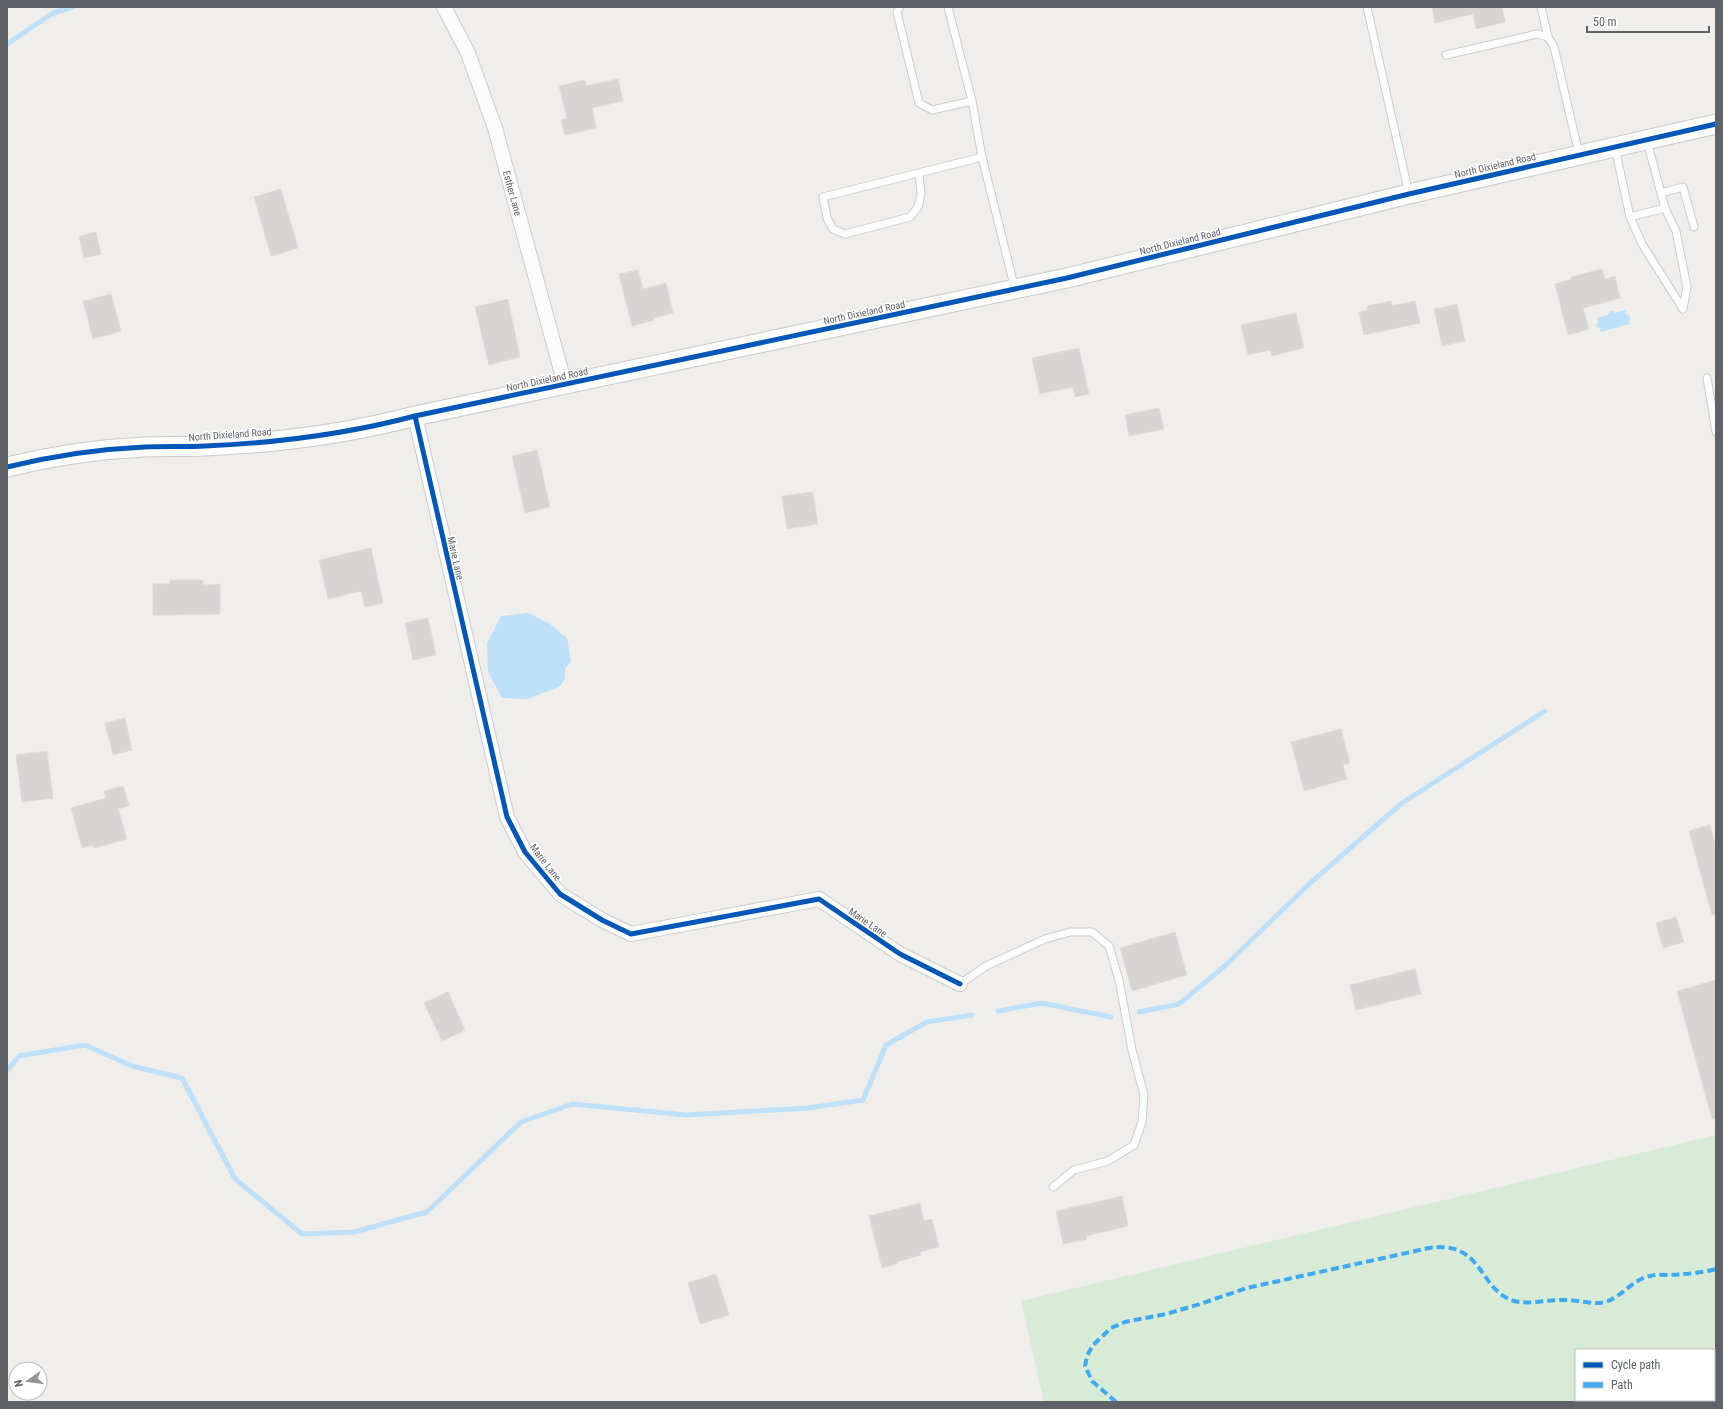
<svg xmlns="http://www.w3.org/2000/svg" width="1723" height="1409" font-family="'Roboto Condensed',sans-serif">
	<style>
		.green { fill: #d8ebd6; fill-rule: evenodd }
		.water { fill: #bfe0f9 }
		.lines { fill: none; stroke-linecap: round; stroke-linejoin: round }
		.stream { stroke: #bfe0f9; stroke-width: 5 }
		.building { fill: #d6d5d3; stroke: #deddd9 }
		.lane-casing { stroke: #cbcccc; stroke-width: 9 }
		.street-casing { stroke: #cbcccc; stroke-width: 16 }
		.secondary-casing { stroke: #cacacb; stroke-width: 21 }
		.lane { stroke: #fdfcfc; stroke-width: 7 }
		.street { stroke: #fdfcfc; stroke-width: 14 }
		.secondary { stroke: #fdfcfc; stroke-width: 19 }
		.quiet { stroke: #3fa9f5; stroke-width: 4; stroke-dasharray: 8 4; stroke-linecap: butt }
		.cycleway-casing { stroke: #fff; stroke-width: 8 }
		.cycleway { stroke: #0057b8; stroke-width: 5 }
		.labels { text-anchor: middle; stroke-width: 3; stroke-linejoin: round; paint-order: stroke }
		.street-label { font-size: 10px; fill: #5f6368; stroke: #fff }
	</style>
	<rect width="100%" height="100%" fill="#efeeea"/>
	<path class="green" d="M 1716,1135 L 1716,1402 L 1044,1402 L 1021,1301 ZM 1576,1350 L 1714,1350 L 1714,1400 L 1576,1400 Z"/>
	<g class="water">
		<polygon points="1625,310 1626,314 1630,317 1629,324 1601,332 1600,329 1596,326 1598,322 1597,318 1608,315 1610,311 1613,311 1615,313"/>
		<polygon points="528,613 550,624 567,638 571,661 565,669 565,679 559,687 527,699 502,698 488,672 487,643 501,616"/>
	</g>
	<g class="lines">
		<g class="stream">
			<polyline points="7,44 53,13 72,7"/>
			<polyline points="998,1011 1041,1003 1111,1017"/>
			<polyline points="1139,1012 1179,1004 1227,964 1308,885 1402,803 1545,711"/>
			<polyline points="7,1071 19,1056 85,1045 132,1066 182,1078 235,1179 302,1234 354,1232 427,1212 521,1122 572,1104 687,1115 808,1108 863,1100 886,1045 927,1022 972,1015"/>
		</g>
	</g>
	<g class="building">
		<polygon points="1432,7 1502,7 1505,22 1476,29 1473,14 1435,23"/>
		<polygon points="618,79 623,101 592,108 596,128 565,135 561,120 567,118 559,86 585,80 586,86"/>
		<polygon points="281,189 298,248 271,256 254,197"/>
		<polygon points="96,232 101,254 84,258 79,236"/>
		<polygon points="1602,269 1605,279 1615,276 1620,298 1583,308 1589,329 1568,335 1555,284 1572,279 1571,277"/>
		<polygon points="638,270 643,289 666,283 673,313 653,318 654,320 632,326 619,274"/>
		<polygon points="111,294 121,331 93,339 83,301"/>
		<polygon points="508,299 520,357 489,365 475,307"/>
		<polygon points="1391,301 1392,306 1415,301 1420,323 1364,335 1359,312 1368,310 1367,306"/>
		<polygon points="1457,304 1465,341 1442,346 1434,309"/>
		<polygon points="1296,313 1304,348 1272,356 1270,350 1248,355 1241,325"/>
		<polygon points="1079,348 1089,394 1075,397 1073,387 1040,394 1032,358"/>
		<polygon points="1159,408 1164,429 1129,436 1125,415"/>
		<polygon points="537,450 550,507 525,513 512,456"/>
		<polygon points="813,492 818,524 787,529 782,496"/>
		<polygon points="371,548 383,603 365,607 361,591 328,599 319,560"/>
		<polygon points="170,580 203,580 203,585 220,584 220,614 153,615 153,584 170,584"/>
		<polygon points="428,618 436,655 413,660 405,623"/>
		<polygon points="125,718 132,750 113,755 105,723"/>
		<polygon points="1341,729 1350,763 1343,765 1347,779 1304,791 1291,742"/>
		<polygon points="47,751 53,798 22,802 16,755"/>
		<polygon points="123,786 129,806 118,809 127,839 94,848 93,845 82,848 71,808 106,798 104,791"/>
		<polygon points="1710,825 1716,848 1716,914 1712,915 1689,831"/>
		<polygon points="1676,917 1684,942 1663,948 1656,923"/>
		<polygon points="1175,932 1187,975 1132,991 1120,948"/>
		<polygon points="1415,969 1421,994 1356,1010 1350,985"/>
		<polygon points="1716,980 1716,1119 1712,1119 1677,991"/>
		<polygon points="448,992 465,1030 442,1041 424,1003"/>
		<polygon points="1122,1196 1128,1226 1086,1236 1087,1239 1063,1244 1056,1211"/>
		<polygon points="920,1203 924,1221 932,1219 939,1247 920,1252 921,1255 897,1262 897,1264 882,1268 869,1216"/>
		<polygon points="716,1274 729,1315 700,1324 688,1283"/>
	</g>
	<g class="lines">
		<defs>
			<g id="lane">
				<polyline points="900,7 897,12 919,103 932,110 972,101"/>
				<polyline points="948,7 972,101 982,157 1015,289"/>
				<polyline points="1367,7 1409,194"/>
				<polyline points="1541,7 1548,37"/>
				<polyline points="1446,55 1537,34 1548,37 1554,47 1579,154"/>
				<polyline points="1647,141 1665,208 1676,231 1687,287 1683,309"/>
				<polyline points="1615,148 1630,217 1642,244 1683,309"/>
				<polyline points="919,173 921,194 918,207 910,217 845,234 833,229 827,218 823,197 982,157"/>
				<polyline points="1661,193 1683,187 1694,227"/>
				<polyline points="1630,217 1665,208"/>
				<polyline points="1707,378 1716,432"/>
				<polyline points="960,984 986,966 1045,939 1070,932 1092,932 1109,946 1119,980 1132,1050 1144,1095 1142,1122 1134,1145 1108,1161 1074,1170 1053,1187"/>
			</g>
			<g id="street">
				<path id="s1" d="M 444,7 L 468,53 L 495,128 L 565,385"/>
				<polyline points="415,416 507,817 525,852 560,894 602,920 631,934 819,899 900,954 960,984"/>
			</g>
			<path id="secondary" d="M 7,467 C 52,456 98,449 145,447 C 165,446 185,447 205,446 C 276,443 347,434 415,416 L 1067,278 L 1409,194 L 1716,124"/>
		</defs>
		<use href="#lane" class="lane-casing"/>
		<use href="#street" class="street-casing"/>
		<use href="#secondary" class="secondary-casing"/>
		<use href="#lane" class="lane"/>
		<use href="#street" class="street"/>
		<use href="#secondary" class="secondary"/>
		<path class="quiet" d="M 1116,1402 L 1092,1381 L 1085,1366 L 1087,1356 L 1093,1345 L 1111,1328 L 1125,1322 L 1166,1314 L 1200,1304 L 1247,1288 L 1429,1248 C 1484,1240 1478,1290 1514,1301 C 1531,1305 1549,1299 1566,1300 C 1579,1300 1596,1306 1608,1301 C 1624,1295 1633,1279 1650,1276 C 1656,1274 1664,1275 1671,1275 C 1686,1274 1701,1273 1716,1269"/>
		<defs>
			<g id="cycleway">
				<polyline points="415,416 507,817 525,852 560,894 602,920 631,934 819,899 900,954 960,984"/>
				<path d="M 7,467 C 52,456 98,449 145,447 C 165,446 185,447 205,446 C 276,443 347,434 415,416 L 1067,278 L 1409,194 L 1716,124"/>
			</g>
		</defs>
		<use href="#cycleway" class="cycleway-casing"/>
		<use href="#cycleway" class="cycleway"/>
	</g>
	<g class="labels">
		<g class="street-label">
			<text transform="translate(1495 165) rotate(-13)" y="4">North Dixieland Road</text>
			<text dy="4" stroke="none"><textPath href="#s1" startOffset="199">Esther Lane</textPath></text>
			<text transform="translate(1180 241) rotate(-14)" y="4">North Dixieland Road</text>
			<text transform="translate(864 312) rotate(-12)" y="4">North Dixieland Road</text>
			<text transform="translate(547 379) rotate(-12)" y="4">North Dixieland Road</text>
			<text transform="translate(230 434) rotate(-4)" y="4">North Dixieland Road</text>
			<text transform="translate(456 558) rotate(77)" y="4">Marie Lane</text>
			<text transform="translate(546 862) rotate(52)" y="4">Marie Lane</text>
			<text transform="translate(868 922) rotate(34)" y="4">Marie Lane</text>
		</g>
	</g>
	<rect width="1723" height="1409" fill="none" stroke="#5f6368" stroke-width="16"/>
	<rect x="1575" y="1349" width="140" height="52" fill="#ffffff" stroke="#bfc1c3"/>
	<rect x="1583" y="1362" width="20" height="6" fill="#0057b8" stroke="#bfc1c3"/>
	<text x="1611" y="1369" font-size="12" fill="#5f6368">Cycle path</text>
	<rect x="1583" y="1382" width="20" height="6" fill="#3fa9f5" stroke="#bfc1c3"/>
	<text x="1611" y="1389" font-size="12" fill="#5f6368">Path</text>
	<g transform="translate(28 1381) rotate(256)"><circle r="19" fill="#ffffff" stroke="#bfc1c3"/>
	<path d="M0-3L7 15L0 10L-7 15Z" fill="#919496"/>
	<text y="-6" font-size="11" font-weight="bold" text-anchor="middle" fill="#5f6368">N</text>
	</g>
	<path d="M1587 26v6h122v-6" fill="none" stroke="#5f6368" stroke-width="2"/>
	<text x="1593" y="26" font-size="12" fill="#5f6368" stroke="#ffffff" stroke-width="3" paint-order="stroke">50 m</text>
</svg>
